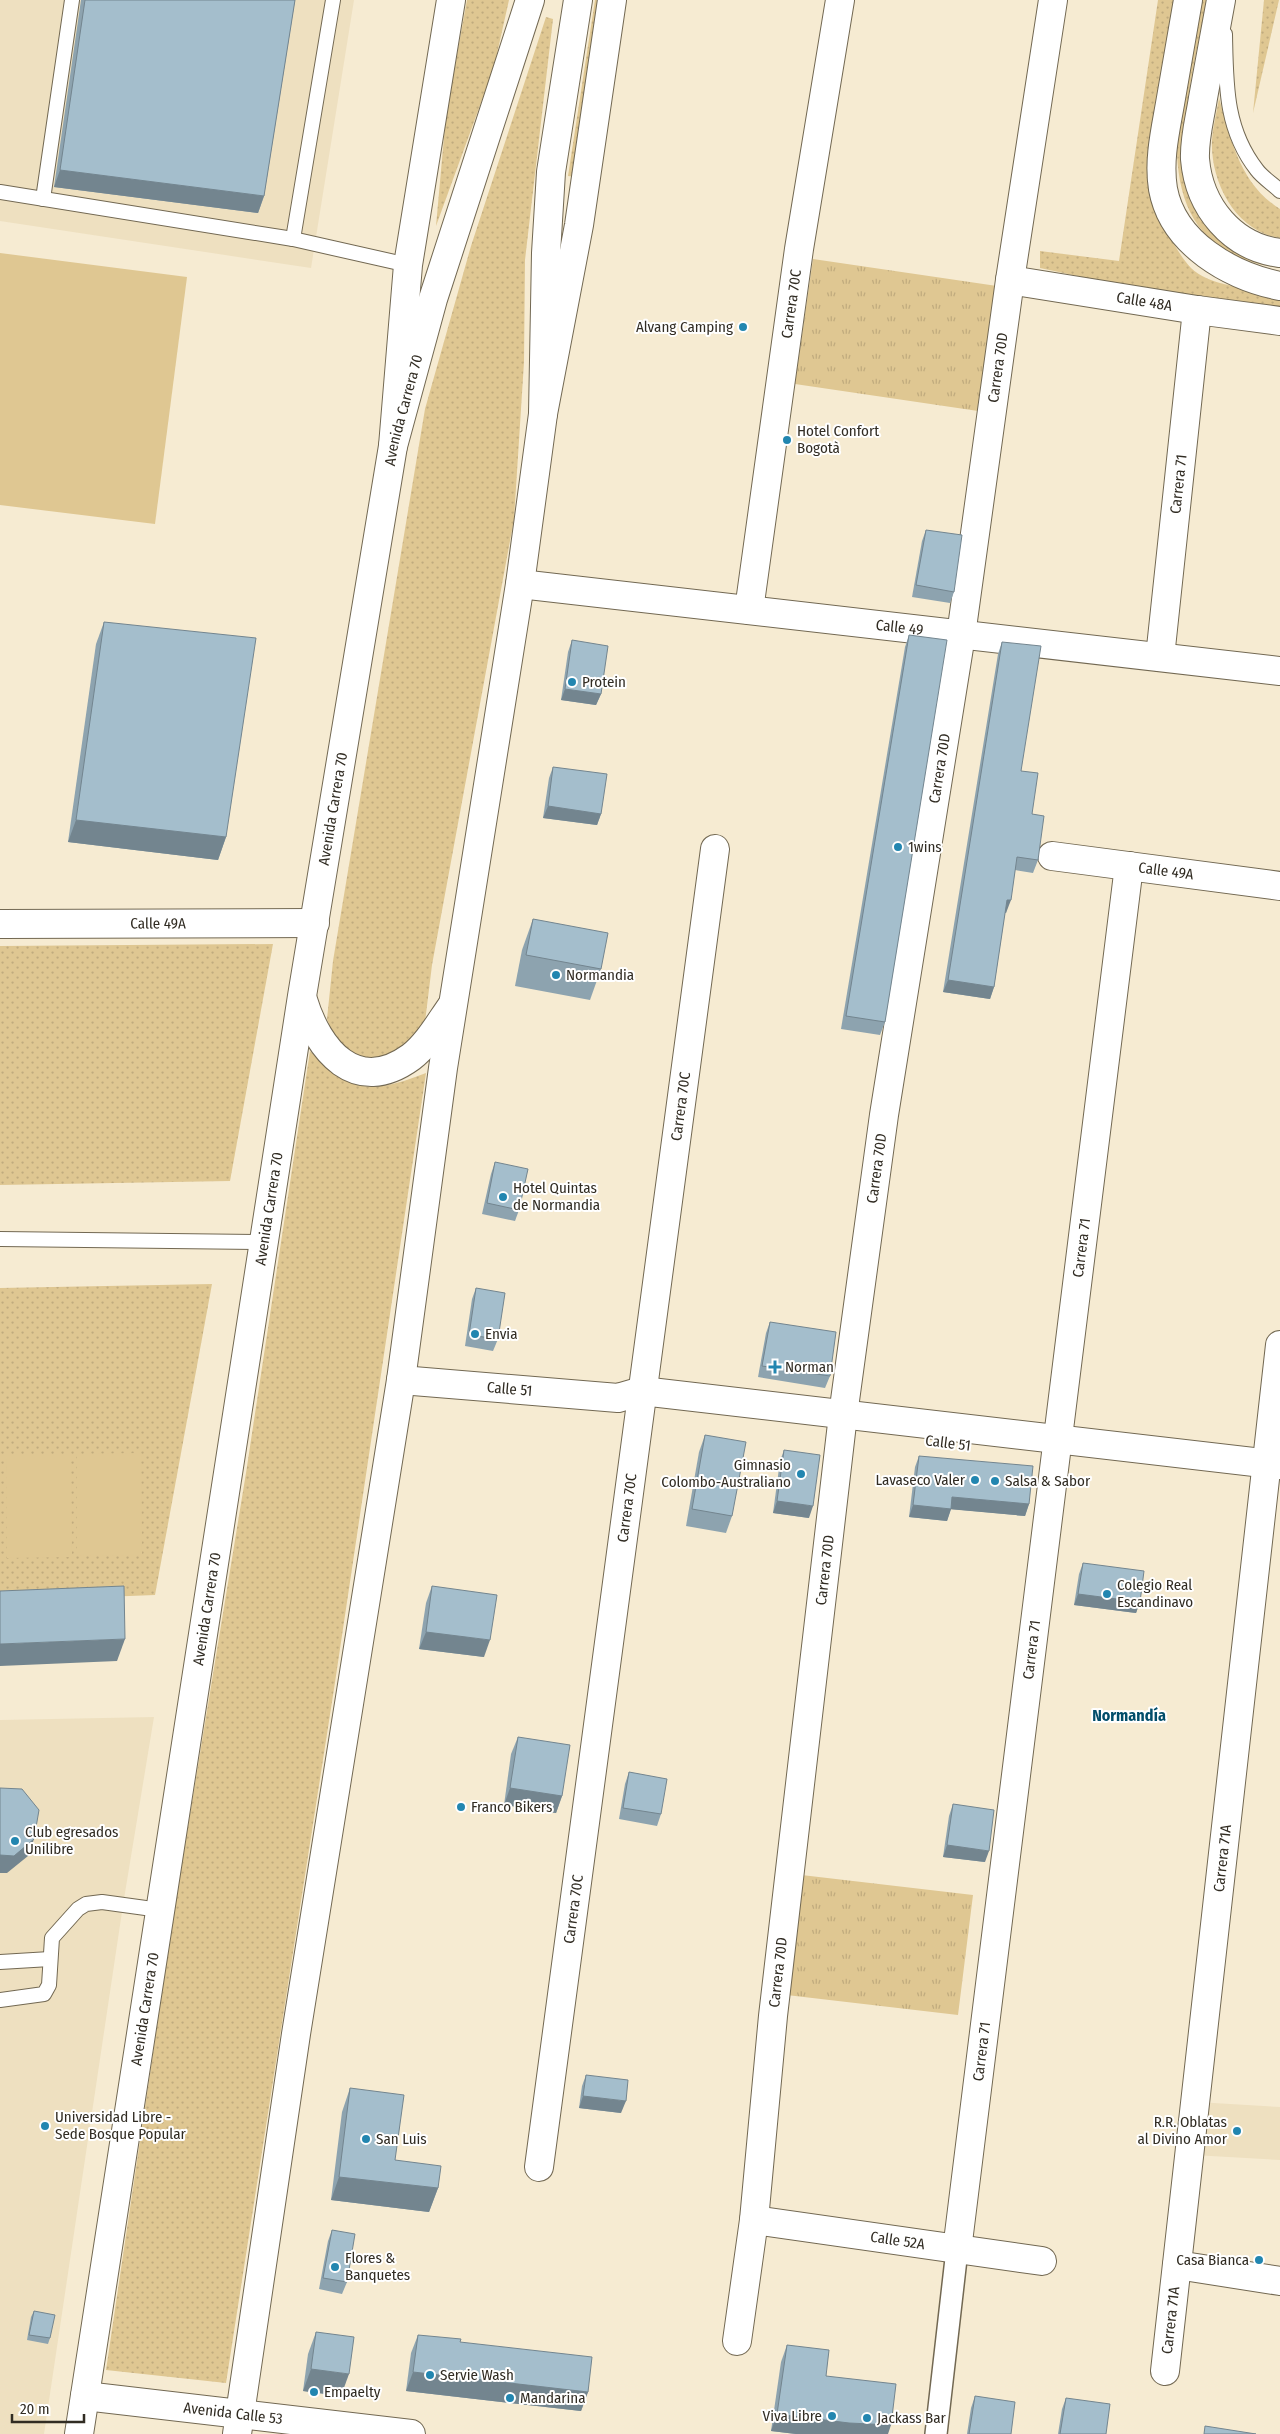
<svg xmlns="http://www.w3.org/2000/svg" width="1280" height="2434" font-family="'Fira Sans Condensed',sans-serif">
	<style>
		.built { fill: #eee0c0 }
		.grass { fill: url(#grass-dots) }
		.park { fill: url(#park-tufts) }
		.garden { fill: #dfc792 }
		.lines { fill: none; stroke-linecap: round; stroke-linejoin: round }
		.service-casing { stroke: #726852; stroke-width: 16 }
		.pedestrian-casing { stroke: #726852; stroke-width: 24 }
		.minor-casing { stroke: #726852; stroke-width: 30 }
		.tertiary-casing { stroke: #726852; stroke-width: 30 }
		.secondary-casing { stroke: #726852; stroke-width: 30 }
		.primary-casing { stroke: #726852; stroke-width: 30 }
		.trunk-casing { stroke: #726852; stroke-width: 30 }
		.service { stroke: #fff; stroke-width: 14 }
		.pedestrian { stroke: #fff; stroke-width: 21 }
		.minor { stroke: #fff; stroke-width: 28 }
		.tertiary { stroke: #fff; stroke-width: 28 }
		.secondary { stroke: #fff; stroke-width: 28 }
		.primary { stroke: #fff; stroke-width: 28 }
		.trunk { stroke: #fff; stroke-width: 28 }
		.wall { fill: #8da3af }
		.shaded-wall { fill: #73858f }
		.building { fill: #a4becc; stroke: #73858f }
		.poi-dot { fill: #2286b0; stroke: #fff; stroke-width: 2 }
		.labels { text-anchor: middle; stroke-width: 4; stroke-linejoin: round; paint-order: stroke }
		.street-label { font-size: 15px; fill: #312c23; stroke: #fff }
		.poi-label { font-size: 15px; fill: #312c23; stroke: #fff; text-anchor: start }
		.neighbourhood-label { font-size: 16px; font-weight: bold; fill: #024d6a; stroke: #fff }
	</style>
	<defs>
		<pattern id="grass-dots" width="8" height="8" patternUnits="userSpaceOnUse" patternTransform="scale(1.25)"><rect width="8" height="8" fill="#dfc792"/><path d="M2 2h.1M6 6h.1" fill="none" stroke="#c0ab7e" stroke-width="1.8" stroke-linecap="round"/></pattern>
		<pattern id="park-tufts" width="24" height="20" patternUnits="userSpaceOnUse" patternTransform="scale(1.25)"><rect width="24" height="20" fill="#dfc792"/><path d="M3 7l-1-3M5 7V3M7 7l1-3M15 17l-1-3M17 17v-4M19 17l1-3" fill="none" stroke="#c0ab7e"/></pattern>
	</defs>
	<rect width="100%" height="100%" fill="#f6ebd2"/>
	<g class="built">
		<polygon points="0,0 354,0 311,268 0,221"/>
		<polygon points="154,1717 123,1905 44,2434 0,2434 0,1720"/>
		<polygon points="1197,2102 1280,2107 1280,2160 1193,2155"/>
	</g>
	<g class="grass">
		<polygon points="467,0 509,0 494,67 436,226 446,115"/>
		<polygon points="595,0 603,0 576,177 568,176"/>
		<path d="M 1158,0 L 1178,0 L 1164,226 C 1172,241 1180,256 1191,268 C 1210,287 1255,289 1280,292 L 1280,313 L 1204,303 L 1040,268 L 1040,251 L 1119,261 Z"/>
		<path d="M 1200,0 L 1207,0 C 1196,61 1158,188 1214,234 C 1232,249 1257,254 1280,262 L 1280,268 C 1200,257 1174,208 1177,132 Z"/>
		<polygon points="1264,0 1279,0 1253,113"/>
		<polygon points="546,17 553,19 525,260 524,362 514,519 432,965 425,1022 401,1049 379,1058 358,1059 337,1045 327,1019 333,961 425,409 471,246"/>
		<path d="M 1219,98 C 1231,140 1240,184 1280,209 L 1280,238 C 1236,232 1210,182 1212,140 C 1213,126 1217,111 1219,98 Z"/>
		<polygon points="273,944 230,1181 0,1185 0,946"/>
		<path d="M 310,1051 C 350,1094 372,1094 426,1073 L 334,1689 L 226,2383 L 106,2370 L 174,1912 L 246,1473 Z"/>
		<polygon points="212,1284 155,1595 0,1601 0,1288"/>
	</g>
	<g class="park">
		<polygon points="813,259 997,286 978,411 795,384"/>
		<polygon points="793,1874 973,1895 958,2015 778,1994"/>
	</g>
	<g class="garden">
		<polygon points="0,253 187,277 155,524 0,505"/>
		<polygon points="141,1453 142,1555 77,1556 77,1454"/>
		<polygon points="6,1456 71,1456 72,1557 7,1558"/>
	</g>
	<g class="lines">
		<defs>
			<g id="service">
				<path d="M 1225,34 C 1226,84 1225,129 1257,170 C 1263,178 1273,184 1280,191"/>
				<polyline points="0,192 293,239 408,265"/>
				<polyline points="43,199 72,0"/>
				<polyline points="293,239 333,0"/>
				<polyline points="0,1239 264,1242"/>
				<polyline points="0,1962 50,1959"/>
				<polyline points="0,2000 44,1994 49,1985 52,1938 78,1909 86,1904 102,1902 160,1910"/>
			</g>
			<polyline id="pedestrian" points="936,2434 957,2250"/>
			<g id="minor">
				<path id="s1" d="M 1010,280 L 1197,310 L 1280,321"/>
				<path id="s2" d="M 520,584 L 1280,671"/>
				<path id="s3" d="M 749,610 L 799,249 L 840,0"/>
				<path id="s4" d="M 1160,657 L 1197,310"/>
				<path id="s5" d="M 1052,856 L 1280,886"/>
				<path id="s6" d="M 0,924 L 315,923"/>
				<path id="s7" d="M 539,2167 L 715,849"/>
				<path id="s8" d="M 754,2220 L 1042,2261"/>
				<path id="s9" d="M 957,2250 L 1129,866"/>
				<polyline points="1177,2265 1280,2281"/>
				<path id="s10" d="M 737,2341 L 754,2220 L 773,2016 L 843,1415 L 884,1115 L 961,635 L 1010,280 L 1053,0"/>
				<path id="s11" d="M 1165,2371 L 1280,1345"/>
			</g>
			<g id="tertiary">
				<path id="s12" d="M 401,1380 L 618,1398 L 642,1391 L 1280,1465"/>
			</g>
			<g id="secondary">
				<path d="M 303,1000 C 318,1050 356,1097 411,1057 C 427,1045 439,1024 451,1007"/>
				<path id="s13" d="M 85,2396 L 411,2434"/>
				<path id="s14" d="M 79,2434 L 302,996 L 393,446 L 433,299 L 530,0"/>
				<polyline points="237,2434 296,2034 401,1380 443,1068 520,584 543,414 546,253 551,172 578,0"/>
			</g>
			<g id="primary">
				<polyline points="543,414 579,225 612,0"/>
				<polyline points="393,446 408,265 451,0"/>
			</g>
			<g id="trunk">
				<path d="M 1188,0 C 1182,33 1177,65 1171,98 C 1166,128 1158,159 1163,189 C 1173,244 1231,276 1280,286"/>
				<path d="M 1221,0 C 1215,33 1209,65 1203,98 C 1200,118 1194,139 1195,159 C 1199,207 1232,247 1280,253"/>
			</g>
		</defs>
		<use href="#service" class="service-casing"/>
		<use href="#pedestrian" class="pedestrian-casing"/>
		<use href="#minor" class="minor-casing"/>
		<use href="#tertiary" class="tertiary-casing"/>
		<use href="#secondary" class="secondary-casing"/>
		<use href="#primary" class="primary-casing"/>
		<use href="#trunk" class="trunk-casing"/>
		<use href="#service" class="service"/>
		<use href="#pedestrian" class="pedestrian"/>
		<use href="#minor" class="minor"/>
		<use href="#tertiary" class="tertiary"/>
		<use href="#secondary" class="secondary"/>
		<use href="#primary" class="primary"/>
		<use href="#trunk" class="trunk"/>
	</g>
	<g class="wall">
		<polygon points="81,0 295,0 264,196 258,213 54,187"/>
		<polygon points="926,530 954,592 950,603 912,597 922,541"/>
		<polygon points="104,622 226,837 218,860 68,842 96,644"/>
		<polygon points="909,635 885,1022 880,1035 841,1029 905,647"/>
		<polygon points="572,640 601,694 596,705 561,700 568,652"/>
		<polygon points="1002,642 1021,771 1032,814 1038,860 1033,873 1015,870 1006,913 1005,912 994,987 990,999 943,992 998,654"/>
		<polygon points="553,767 601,814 597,825 543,818 549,778"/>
		<polygon points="533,919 601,969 590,1000 515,986 522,950"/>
		<polygon points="495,1162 519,1210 515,1221 482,1214 491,1174"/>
		<polygon points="476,1288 498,1339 493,1351 465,1346 472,1299"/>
		<polygon points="770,1322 830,1376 825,1388 758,1377 766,1333"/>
		<polygon points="705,1435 732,1516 726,1533 686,1526 699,1452"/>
		<polygon points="784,1450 809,1518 773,1513 780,1461"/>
		<polygon points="919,1456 1029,1504 1025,1516 951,1509 947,1521 909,1517 915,1467"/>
		<polygon points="1083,1563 1140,1602 1136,1613 1074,1605 1079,1574"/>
		<polygon points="432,1586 484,1657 419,1649 426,1603"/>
		<polygon points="518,1737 562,1796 556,1813 504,1805 511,1754"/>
		<polygon points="629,1772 661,1814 657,1826 619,1819 625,1784"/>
		<polygon points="953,1804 985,1862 943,1857 949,1816"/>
		<polygon points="586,2075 621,2113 579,2108 582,2086"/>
		<polygon points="350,2088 395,2160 438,2188 429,2212 331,2200 342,2112"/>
		<polygon points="332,2230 347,2282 342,2294 319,2289 328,2241"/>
		<polygon points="34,2311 50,2338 48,2344 27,2340 31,2317"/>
		<polygon points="316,2332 341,2396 303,2391 308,2354"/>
		<polygon points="418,2335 588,2392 581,2411 406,2391 411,2353"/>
		<polygon points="787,2345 826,2376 888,2434 796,2434 771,2431 781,2362"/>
		<polygon points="975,2396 1011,2434 967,2434 971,2408"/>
		<polygon points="1066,2398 1106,2434 1058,2434 1062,2409"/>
	</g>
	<g class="shaded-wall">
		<polygon points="60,170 264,196 258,213 54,187"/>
		<polygon points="565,689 601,694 596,705 561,700"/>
		<polygon points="548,806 601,814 597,825 543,818"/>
		<polygon points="76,820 226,837 218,860 68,842"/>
		<polygon points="1007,900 1011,900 1006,913 1003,912"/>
		<polygon points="948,980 994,987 990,999 943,992"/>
		<polygon points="952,1497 1029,1504 1025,1516 948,1509"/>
		<polygon points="777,1501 813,1506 809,1518 773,1513"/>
		<polygon points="913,1505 951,1509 947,1521 909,1517"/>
		<polygon points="1078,1594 1140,1602 1136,1613 1074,1605"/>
		<polygon points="426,1632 490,1640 484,1657 419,1649"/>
		<polygon points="125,1639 117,1661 0,1666 0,1644"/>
		<polygon points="510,1788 562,1796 556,1813 504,1805"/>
		<polygon points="34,1839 28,1856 7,1873 0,1873 0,1855"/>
		<polygon points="947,1845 989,1851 985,1862 943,1857"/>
		<polygon points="583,2096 626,2101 621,2113 579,2108"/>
		<polygon points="339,2177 438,2188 429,2212 331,2200"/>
		<polygon points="311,2369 349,2374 341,2396 303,2391"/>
		<polygon points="413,2372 588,2392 581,2411 406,2391"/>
		<polygon points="777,2414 891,2425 888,2434 796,2434 771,2431"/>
	</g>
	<g class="building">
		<polygon points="85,0 295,0 264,196 60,170"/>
		<polygon points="926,530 962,535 954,592 916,585"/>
		<polygon points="104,622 256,638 226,837 76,820"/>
		<polygon points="909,635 947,640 885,1022 846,1016"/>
		<polygon points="572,640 608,646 601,694 565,689"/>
		<polygon points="1002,642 1041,646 1021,771 1038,773 1032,814 1044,816 1038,860 1017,857 1011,900 1007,900 994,987 948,980"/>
		<polygon points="553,767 607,774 601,814 548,806"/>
		<polygon points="533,919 608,933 601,969 526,955"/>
		<polygon points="495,1162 528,1169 519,1210 487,1203"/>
		<polygon points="476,1288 505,1293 498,1339 469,1335"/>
		<polygon points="770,1322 836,1332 830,1376 762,1366"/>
		<polygon points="705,1435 746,1442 732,1516 692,1509"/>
		<polygon points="784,1450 820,1455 813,1506 777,1501"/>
		<polygon points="919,1456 1033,1466 1029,1504 952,1497 951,1509 913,1505"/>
		<polygon points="1083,1563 1144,1571 1140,1602 1078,1594"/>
		<polygon points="124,1586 125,1639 0,1644 0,1591"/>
		<polygon points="432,1586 497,1595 490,1640 426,1632"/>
		<polygon points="518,1737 570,1745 562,1796 510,1788"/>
		<polygon points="629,1772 667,1779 661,1814 623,1808"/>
		<polygon points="0,1788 22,1789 39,1810 34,1839 14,1856 0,1855"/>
		<polygon points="953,1804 994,1810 989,1851 947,1845"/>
		<polygon points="586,2075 628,2080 626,2101 583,2096"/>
		<polygon points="350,2088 404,2095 395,2160 441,2166 438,2188 339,2177"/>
		<polygon points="332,2230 355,2234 347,2282 323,2278"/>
		<polygon points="34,2311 55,2315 50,2338 29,2335"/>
		<polygon points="316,2332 354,2337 349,2374 311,2369"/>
		<polygon points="418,2335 461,2339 460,2342 592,2357 588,2392 413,2372"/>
		<polygon points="787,2345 829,2350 826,2376 896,2384 891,2425 849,2423 777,2414"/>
		<polygon points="975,2396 1015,2402 1011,2434 969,2434"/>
		<polygon points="1066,2398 1110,2404 1106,2434 1060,2434"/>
		<polygon points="1205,2426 1256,2434 1204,2434"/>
	</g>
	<g class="poi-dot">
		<circle cx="743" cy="327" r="5"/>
		<circle cx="787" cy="440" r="5"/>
		<circle cx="572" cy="682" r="5"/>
		<circle cx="898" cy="847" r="5"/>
		<circle cx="556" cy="975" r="5"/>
		<circle cx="503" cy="1197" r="5"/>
		<circle cx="475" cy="1334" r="5"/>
		<path d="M772.5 1359.5h5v5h5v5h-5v5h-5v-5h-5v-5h5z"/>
		<circle cx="801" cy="1474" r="5"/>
		<circle cx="975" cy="1480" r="5"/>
		<circle cx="995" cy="1481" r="5"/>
		<circle cx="1107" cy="1594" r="5"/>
		<circle cx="461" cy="1807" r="5"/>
		<circle cx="15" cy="1841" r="5"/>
		<circle cx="45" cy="2126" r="5"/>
		<circle cx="1237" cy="2131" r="5"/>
		<circle cx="366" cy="2139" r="5"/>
		<circle cx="1259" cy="2260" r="5"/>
		<circle cx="335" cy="2267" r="5"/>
		<circle cx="430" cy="2375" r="5"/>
		<circle cx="314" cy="2392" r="5"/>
		<circle cx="510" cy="2398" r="5"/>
		<circle cx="832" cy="2416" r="5"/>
		<circle cx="867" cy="2418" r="5"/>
	</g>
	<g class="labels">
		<g class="street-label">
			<text dy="5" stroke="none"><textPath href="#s1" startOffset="136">Calle 48A</textPath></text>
			<text dy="5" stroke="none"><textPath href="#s3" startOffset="309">Carrera 70C</textPath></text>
			<text dy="5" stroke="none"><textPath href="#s10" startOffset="1991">Carrera 70D</textPath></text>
			<text dy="5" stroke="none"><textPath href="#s14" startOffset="2050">Avenida Carrera 70</textPath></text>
			<text dy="5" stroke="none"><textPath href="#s4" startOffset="174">Carrera 71</textPath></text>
			<text dy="5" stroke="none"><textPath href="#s2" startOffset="382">Calle 49</textPath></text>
			<text dy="5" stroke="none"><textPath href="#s10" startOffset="1586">Carrera 70D</textPath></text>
			<text dy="5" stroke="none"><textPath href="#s14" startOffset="1645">Avenida Carrera 70</textPath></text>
			<text dy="5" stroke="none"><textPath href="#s5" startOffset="115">Calle 49A</textPath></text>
			<text dy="5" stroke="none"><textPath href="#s6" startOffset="158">Calle 49A</textPath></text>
			<text dy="5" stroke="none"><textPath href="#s7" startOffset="1070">Carrera 70C</textPath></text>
			<text dy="5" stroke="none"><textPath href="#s10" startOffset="1181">Carrera 70D</textPath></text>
			<text dy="5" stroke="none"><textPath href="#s14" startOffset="1240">Avenida Carrera 70</textPath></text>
			<text dy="5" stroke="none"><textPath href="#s9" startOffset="1010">Carrera 71</textPath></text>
			<text dy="5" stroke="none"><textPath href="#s12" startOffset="109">Calle 51</textPath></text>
			<text transform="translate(948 1443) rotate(7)" y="5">Calle 51</text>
			<text dy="5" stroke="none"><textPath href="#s7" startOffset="665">Carrera 70C</textPath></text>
			<text dy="5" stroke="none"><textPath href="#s10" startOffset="776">Carrera 70D</textPath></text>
			<text dy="5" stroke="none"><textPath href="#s14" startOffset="835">Avenida Carrera 70</textPath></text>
			<text dy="5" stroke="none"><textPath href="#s9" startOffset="605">Carrera 71</textPath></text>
			<text dy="5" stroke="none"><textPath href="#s11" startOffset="516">Carrera 71A</textPath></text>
			<text dy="5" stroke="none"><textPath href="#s7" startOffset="260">Carrera 70C</textPath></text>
			<text dy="5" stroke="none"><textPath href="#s10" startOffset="371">Carrera 70D</textPath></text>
			<text dy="5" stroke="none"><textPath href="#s14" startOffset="430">Avenida Carrera 70</textPath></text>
			<text dy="5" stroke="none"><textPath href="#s9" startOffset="200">Carrera 71</textPath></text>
			<text dy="5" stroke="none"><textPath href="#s8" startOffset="145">Calle 52A</textPath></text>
			<text dy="5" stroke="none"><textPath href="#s11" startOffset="51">Carrera 71A</textPath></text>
			<text dy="5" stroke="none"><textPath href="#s13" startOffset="149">Avenida Calle 53</textPath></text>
		</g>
		<g class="poi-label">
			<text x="733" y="332" text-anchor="end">Alvang Camping</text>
			<text x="797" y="436">Hotel Confort<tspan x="797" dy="17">Bogotà</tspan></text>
			<text x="582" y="687">Protein</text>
			<text x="908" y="852">1wins</text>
			<text x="566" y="980">Normandia</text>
			<text x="513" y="1193">Hotel Quintas<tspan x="513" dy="17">de Normandia</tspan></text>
			<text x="485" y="1339">Envia</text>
			<text x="785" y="1372">Norman</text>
			<text x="791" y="1470" text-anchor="end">Gimnasio<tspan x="791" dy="17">Colombo-Australiano</tspan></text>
			<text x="965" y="1485" text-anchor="end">Lavaseco Valer</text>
			<text x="1005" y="1486">Salsa &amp; Sabor</text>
			<text x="1117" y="1590">Colegio Real<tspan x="1117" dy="17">Escandinavo</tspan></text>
			<text x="471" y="1812">Franco Bikers</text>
			<text x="25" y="1837">Club egresados<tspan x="25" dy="17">Unilibre</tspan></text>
			<text x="55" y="2122">Universidad Libre -<tspan x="55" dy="17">Sede Bosque Popular</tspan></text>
			<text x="1227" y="2127" text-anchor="end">R.R. Oblatas<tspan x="1227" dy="17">al Divino Amor</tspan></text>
			<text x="376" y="2144">San Luis</text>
			<text x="345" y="2263">Flores &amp;<tspan x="345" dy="17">Banquetes</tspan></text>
			<text x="1249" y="2265" text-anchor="end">Casa Bianca</text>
			<text x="440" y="2380">Servie Wash</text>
			<text x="324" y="2397">Empaelty</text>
			<text x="520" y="2403">Mandarina</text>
			<text x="822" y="2421" text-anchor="end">Viva Libre</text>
			<text x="877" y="2423">Jackass Bar</text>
		</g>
		<g class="neighbourhood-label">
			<text x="1129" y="1721">Normandía</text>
		</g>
	</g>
	<path d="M12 2414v8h72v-8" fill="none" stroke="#312c23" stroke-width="2.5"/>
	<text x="20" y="2414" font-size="15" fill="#312c23" stroke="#ffffff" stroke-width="4" paint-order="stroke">20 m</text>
</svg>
